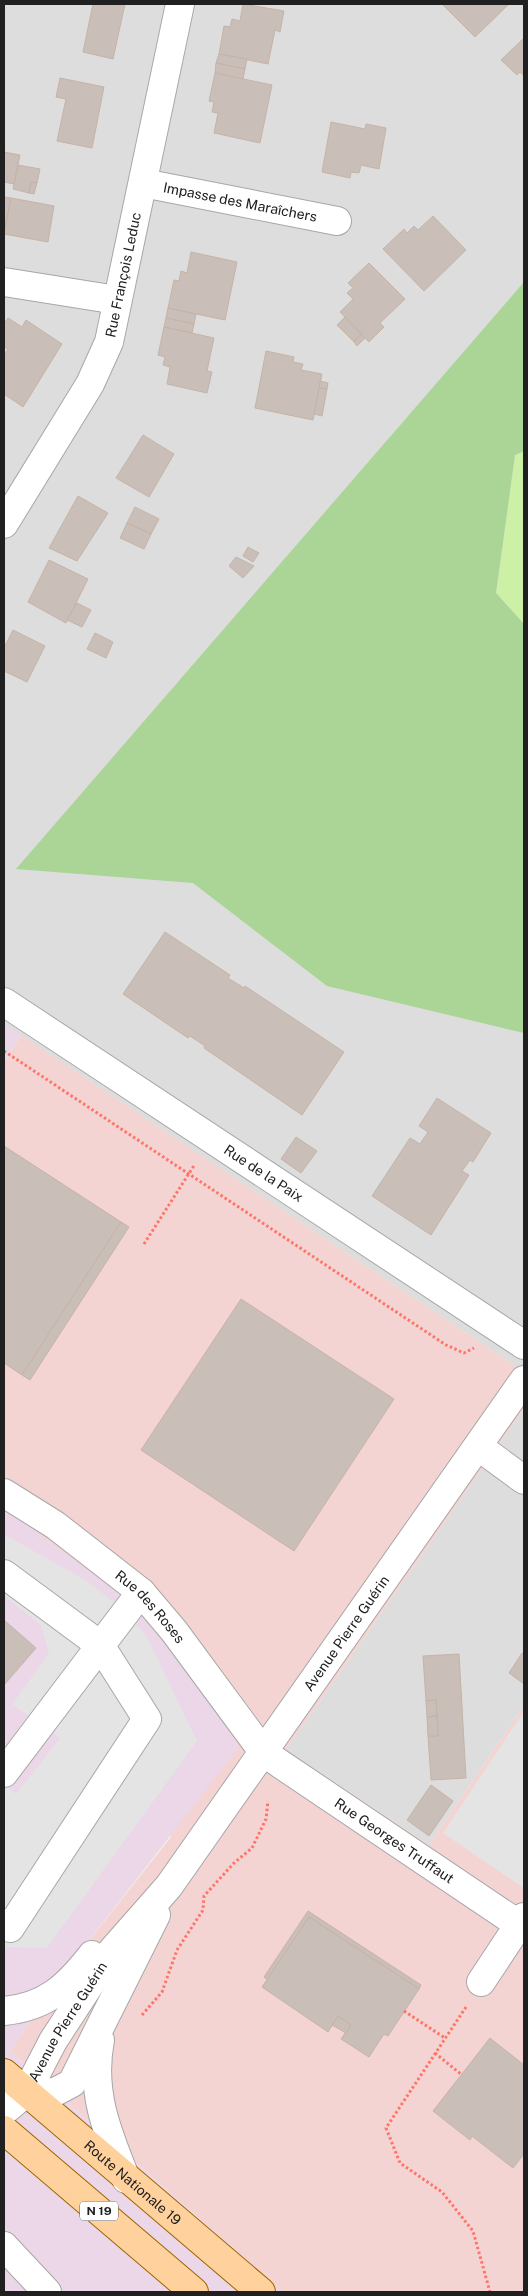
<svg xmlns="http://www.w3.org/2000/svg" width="528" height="2296" font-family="'Public Sans',sans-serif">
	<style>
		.residential { fill: #dedddd }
		.commercial { fill: #f4d4d3 }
		.industrial { fill: #ebd7e8 }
		.grass { fill: #cdf0a7 }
		.forest { fill: #aad596 }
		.parking { fill: #e4e4e4 }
		.building { fill: #cabfb8; stroke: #c5b3a6 }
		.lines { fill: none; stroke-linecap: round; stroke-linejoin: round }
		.minor-casing { stroke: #a7a7a7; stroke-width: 30 }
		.major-casing { stroke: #9c6400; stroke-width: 30 }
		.path { stroke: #ff7469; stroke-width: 3; stroke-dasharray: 2.5 2.5; stroke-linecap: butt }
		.minor { stroke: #fff; stroke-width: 28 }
		.major { stroke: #ffd29d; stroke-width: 28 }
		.labels { text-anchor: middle; stroke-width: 4; stroke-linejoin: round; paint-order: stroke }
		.shield { fill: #fff; stroke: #636363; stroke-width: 1 }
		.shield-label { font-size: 12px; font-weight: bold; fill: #202020 }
		.street-label { font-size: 14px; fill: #202020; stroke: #fff }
	</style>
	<rect width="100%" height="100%" fill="#f2ede6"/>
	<g class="residential">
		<polygon points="4,4 524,4 524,1372 4,1024"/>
		<polygon points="524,1409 524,1706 429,1845 286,1750"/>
	</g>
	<polygon class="commercial" points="21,1035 524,1372 524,1409 286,1750 429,1845 524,1706 524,2292 282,2292 10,2051 63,1974 171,1837 4,1508 4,1063"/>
	<g class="industrial">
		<polygon points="4,1024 21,1035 4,1063"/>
		<polygon points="4,1508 146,1613 239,1747 63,1974 10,2051 282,2292 4,2292"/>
	</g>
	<polygon class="grass" points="524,451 524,624 496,593 515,455"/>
	<polygon class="forest" points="524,282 524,451 515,455 496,593 524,624 524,1033 327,986 193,883 16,869"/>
	<g class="parking">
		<polygon points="7,1536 87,1581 124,1610 147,1637 197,1741 47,1948 4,1947 4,1785 16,1794 60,1738 12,1704 49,1654 41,1625 4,1596 4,1541"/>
		<polygon points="524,1711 524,1888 443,1833"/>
	</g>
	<g class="building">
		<polygon points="93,4 125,4 113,59 83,52"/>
		<polygon points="243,4 284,11 280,32 275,30 268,64 219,54 224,26 230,27 232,19 240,21"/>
		<polygon points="442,4 509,4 475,37"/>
		<polygon points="524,38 524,76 520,72 517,75 501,60"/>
		<polygon points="219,54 247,59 245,69 216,63"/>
		<polygon points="216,63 245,69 243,79 215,73"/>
		<polygon points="215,73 272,85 260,143 214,133 218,113 212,112 214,102 209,101"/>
		<polygon points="60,78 104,87 92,148 57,141 66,99 56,97"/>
		<polygon points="331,122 365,129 366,124 386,128 379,169 361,165 359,173 351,172 350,178 322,172"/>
		<polygon points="4,152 20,155 14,184 4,182"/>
		<polygon points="18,165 40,169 37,183 31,182 29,193 13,189"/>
		<polygon points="31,182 37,183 34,194 29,193"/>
		<polygon points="4,197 11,198 4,234"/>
		<polygon points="11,198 54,206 48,242 4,234"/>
		<polygon points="433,216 466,250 424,291 383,249 404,229 407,233 414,226 418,230"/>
		<polygon points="191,252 237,262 225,320 168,308 174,280 179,281 181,271 187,273"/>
		<polygon points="369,263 405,299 380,323 384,327 369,342 340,312 353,299 347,293 353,288 348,283"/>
		<polygon points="168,308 196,314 194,324 166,318"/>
		<polygon points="345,317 361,334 354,342 337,325"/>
		<polygon points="8,318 22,327 26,320 62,344 23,407 4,394 4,355 8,349 4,347 4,324"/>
		<polygon points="166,318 194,324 192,333 164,327"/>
		<polygon points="164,327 214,338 207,371 212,372 207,393 167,384 170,367 163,365 165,357 158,355"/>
		<polygon points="361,334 365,338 357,346 354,342"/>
		<polygon points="266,351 294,357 293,362 303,364 301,370 322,374 313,420 255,408"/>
		<polygon points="320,381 328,383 327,389 319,388"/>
		<polygon points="319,388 327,389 322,416 314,414"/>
		<polygon points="143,435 174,454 149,497 116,478"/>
		<polygon points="78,496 108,513 77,561 49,548"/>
		<polygon points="135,507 159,519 151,534 127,523"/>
		<polygon points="127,523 151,534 144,549 120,538"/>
		<polygon points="248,547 259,553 253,562 243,556"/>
		<polygon points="236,557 254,566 243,578 229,566"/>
		<polygon points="49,560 88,579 66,623 28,602"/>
		<polygon points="77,603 91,610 82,627 67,620"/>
		<polygon points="13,630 45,646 27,682 4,671 4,648"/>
		<polygon points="95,633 113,642 106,658 87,649"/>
		<polygon points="165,932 230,975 228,978 244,988 245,986 344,1052 302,1115 204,1048 205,1046 190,1036 188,1038 123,994"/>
		<polygon points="437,1098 491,1133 473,1162 470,1160 462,1171 469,1175 431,1235 372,1196 410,1138 420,1144 428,1132 419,1126"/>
		<polygon points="296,1137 317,1151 301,1173 281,1159"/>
		<polygon points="4,1146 121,1222 22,1375 4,1363"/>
		<polygon points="121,1222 129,1227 30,1380 22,1375"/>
		<polygon points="241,1299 394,1399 294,1551 141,1450"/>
		<polygon points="4,1620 36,1648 4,1685"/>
		<polygon points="522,1653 524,1654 524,1684 509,1673"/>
		<polygon points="459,1654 466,1778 431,1780 428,1736 438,1736 436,1700 426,1701 423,1656"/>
		<polygon points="436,1700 437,1716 427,1717 426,1701"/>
		<polygon points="437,1716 438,1736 428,1736 427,1717"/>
		<polygon points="431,1785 453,1801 429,1836 407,1820"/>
		<polygon points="308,1911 421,1985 419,1989 309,1917 268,1980 264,1977"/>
		<polygon points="309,1917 419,1989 388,2036 384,2034 369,2057 341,2039 351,2025 338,2016 328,2032 262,1987"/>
		<polygon points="338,2016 351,2025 346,2033 332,2025"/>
		<polygon points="490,2038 524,2065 524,2154 513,2168 472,2136 470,2140 433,2111"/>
	</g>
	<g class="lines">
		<defs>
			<g id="minor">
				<path id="s1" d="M 143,183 L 337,221"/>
				<polyline points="4,282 117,300"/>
				<path id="s2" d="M 4,524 L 90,384 L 109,342 L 180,4"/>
				<path id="s3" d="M 4,1002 L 524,1345"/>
				<polyline points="479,1447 524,1480"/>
				<path id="s4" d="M 4,1493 L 55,1525 L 141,1592 L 174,1631 L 264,1753 L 524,1928"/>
				<polyline points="4,1574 100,1645 147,1719 10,1928 4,1923"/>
				<polyline points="4,1773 141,1592"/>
				<polyline points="481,1982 524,1917"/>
				<path d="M 4,2011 C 46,2007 67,1987 92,1955"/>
				<path d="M 100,2040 C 90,2091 107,2132 126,2179"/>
				<polyline points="26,2093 55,2092 72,2083 156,1915"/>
				<path id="s5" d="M 4,2111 L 26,2093 L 53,2041 L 111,1952 L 169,1886 L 524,1380"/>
				<polyline points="4,2246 47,2292"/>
			</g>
			<g id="major">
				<path id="s6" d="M 4,2073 L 261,2292"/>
				<polyline points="4,2130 194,2292"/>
			</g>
		</defs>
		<use href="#minor" class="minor-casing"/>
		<use href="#major" class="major-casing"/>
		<g class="path">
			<polyline points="4,1051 446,1345 464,1353 474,1348"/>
			<polyline points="144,1244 195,1164"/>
			<polyline points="466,2007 386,2128 400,2163 442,2192 473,2231 490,2292"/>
			<polyline points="404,2011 445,2038"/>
			<polyline points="142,2015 162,1992 177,1950 203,1910 204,1896 234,1863 252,1848 266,1819 268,1801"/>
			<polyline points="435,2053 462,2075"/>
		</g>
		<use href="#minor" class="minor"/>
		<use href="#major" class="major"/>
	</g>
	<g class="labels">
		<rect class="shield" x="80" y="2201.5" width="38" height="19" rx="4"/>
		<g class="shield-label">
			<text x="99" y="2215">N 19</text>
		</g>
		<g class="street-label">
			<text dy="5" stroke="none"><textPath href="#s1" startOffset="99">Impasse des Maraîchers</textPath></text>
			<text dy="5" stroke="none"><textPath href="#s2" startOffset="279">Rue François Leduc</textPath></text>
			<text dy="5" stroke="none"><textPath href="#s3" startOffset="311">Rue de la Paix</textPath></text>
			<text dy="5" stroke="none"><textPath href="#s4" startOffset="186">Rue des Roses</textPath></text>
			<text dy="5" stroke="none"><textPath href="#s5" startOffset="590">Avenue Pierre Guérin</textPath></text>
			<text dy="5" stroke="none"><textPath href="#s4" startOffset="529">Rue Georges Truffaut</textPath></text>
			<text dy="5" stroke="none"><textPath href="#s5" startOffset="111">Avenue Pierre Guérin</textPath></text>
			<text dy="5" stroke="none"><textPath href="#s6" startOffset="169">Route Nationale 19</textPath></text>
		</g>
	</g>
	<rect width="528" height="2296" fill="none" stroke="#202020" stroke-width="10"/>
</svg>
